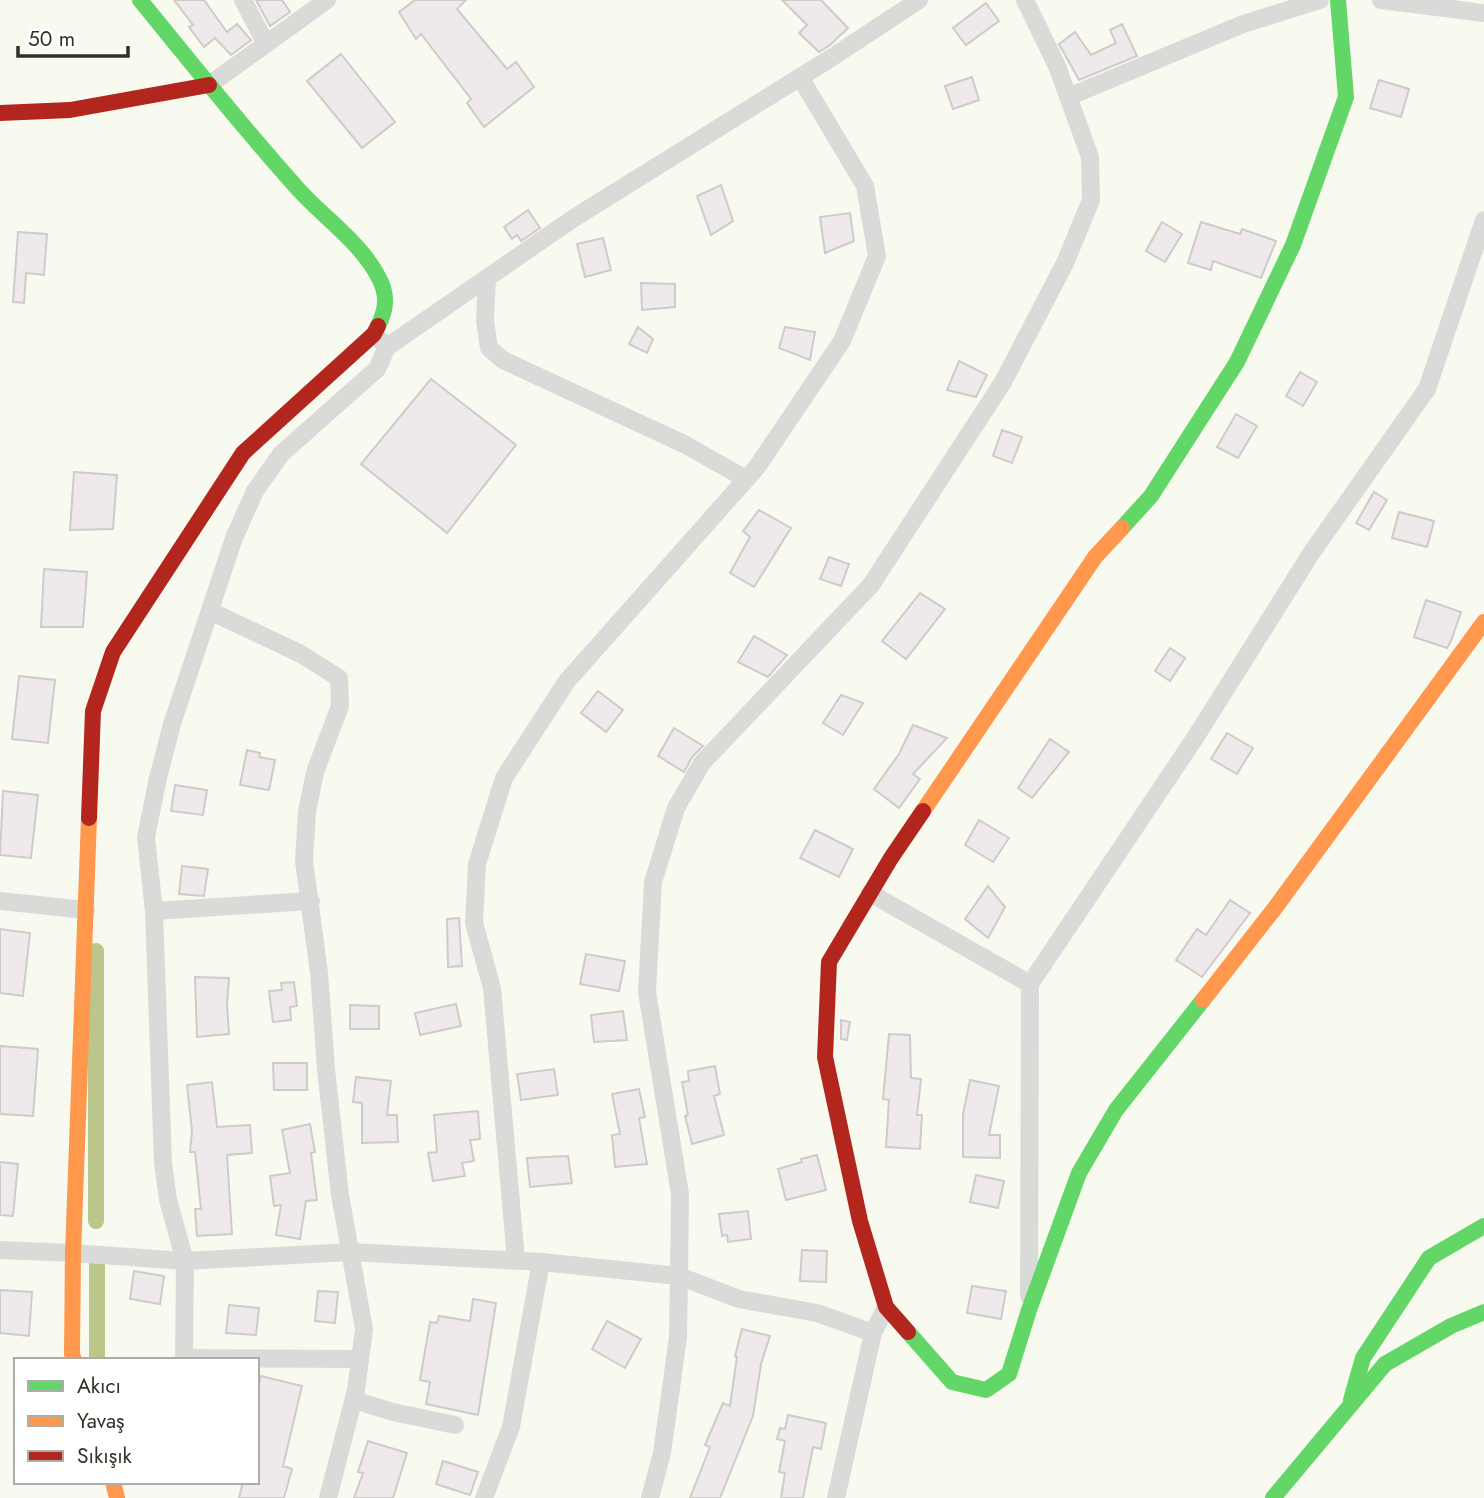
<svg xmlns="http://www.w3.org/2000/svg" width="1484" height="1498" font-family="Jost,sans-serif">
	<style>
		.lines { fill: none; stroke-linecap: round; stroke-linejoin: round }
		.canal { stroke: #bbc78a; stroke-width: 16 }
		.building { fill: #efe9eb; stroke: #cecbcb; stroke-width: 2 }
		.street { stroke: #dadbd8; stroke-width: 18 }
		.fast { stroke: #63d668; stroke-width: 16 }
		.slow { stroke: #ff974d; stroke-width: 16 }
		.jam { stroke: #b3261e; stroke-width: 16 }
	</style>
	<rect width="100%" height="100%" fill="#f8faf0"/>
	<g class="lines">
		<g class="canal">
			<polyline points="96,1221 96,951"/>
			<polyline points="97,1259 97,1360"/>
		</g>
	</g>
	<g class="building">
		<polygon points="174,0 204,0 227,32 237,24 251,40 231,55 215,38 204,47 189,27 193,25"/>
		<polygon points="256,0 282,0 290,12 270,26"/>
		<polygon points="415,0 466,0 457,9 507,69 516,62 534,87 484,127 467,103 471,99 421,34 416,39 399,12"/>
		<polygon points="782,0 821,0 848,28 830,45 819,52 799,33 807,25"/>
		<polygon points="986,3 999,21 966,45 953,28"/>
		<polygon points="1122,24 1137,56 1079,80 1059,44 1075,32 1091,55 1116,43 1110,30"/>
		<polygon points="341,54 395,122 362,148 307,81"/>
		<polygon points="972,77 979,100 953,109 945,86"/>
		<polygon points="1379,80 1409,89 1401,117 1370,108"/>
		<polygon points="721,185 733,221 711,235 697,196"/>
		<polygon points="528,210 540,228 521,241 517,235 512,239 504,227"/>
		<polygon points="850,213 854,241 825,253 820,217"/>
		<polygon points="1162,222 1182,234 1165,262 1146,251"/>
		<polygon points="1201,222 1240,234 1242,229 1276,241 1261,278 1213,261 1211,270 1188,263"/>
		<polygon points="18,232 47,234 44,275 26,273 24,303 13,302"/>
		<polygon points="603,238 611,270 585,277 577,244"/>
		<polygon points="641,283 675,284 675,307 642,310"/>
		<polygon points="638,327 653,339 647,353 629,344"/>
		<polygon points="785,327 815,332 810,360 779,348"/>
		<polygon points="959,361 987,375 976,397 947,390"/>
		<polygon points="1300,372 1317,382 1303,406 1286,396"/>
		<polygon points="431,379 516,445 447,533 361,464"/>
		<polygon points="1236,414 1257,426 1238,458 1217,447"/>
		<polygon points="1002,430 1022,437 1012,463 993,456"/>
		<polygon points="74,472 117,475 113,529 70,530"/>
		<polygon points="1374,492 1387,500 1369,530 1356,523"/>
		<polygon points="759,510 791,528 754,587 730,573 750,537 743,531"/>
		<polygon points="1399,512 1434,521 1427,547 1392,538"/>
		<polygon points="829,557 849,564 841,586 820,579"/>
		<polygon points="44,569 87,572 83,627 41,627"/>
		<polygon points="920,593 945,609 906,659 882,641"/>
		<polygon points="1426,600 1461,612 1451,641 1447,648 1414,637"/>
		<polygon points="754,636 787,655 768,677 738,662"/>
		<polygon points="1170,648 1185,658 1170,681 1155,671"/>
		<polygon points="19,676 55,680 48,743 12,739"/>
		<polygon points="598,691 623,710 606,732 581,713"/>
		<polygon points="841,695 863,703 843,735 823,723"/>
		<polygon points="913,725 947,738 913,774 920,779 899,808 874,789 899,754"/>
		<polygon points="674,728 703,746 692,757 684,772 658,756"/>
		<polygon points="1227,733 1253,748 1237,774 1211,759"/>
		<polygon points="1050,739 1069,752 1032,798 1018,788"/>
		<polygon points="247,750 260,753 259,757 275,760 269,790 240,785"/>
		<polygon points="175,785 207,790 203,815 171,811"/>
		<polygon points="3,791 38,795 31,858 0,855"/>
		<polygon points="979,820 1009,838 993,862 965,845"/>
		<polygon points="815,830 853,849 839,877 800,858"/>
		<polygon points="182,866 208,869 204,896 179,894"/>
		<polygon points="988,886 1005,907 988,938 965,919"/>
		<polygon points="1230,900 1250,913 1202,977 1176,960 1197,929 1206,935"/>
		<polygon points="459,918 462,966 448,967 447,919"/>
		<polygon points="0,929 30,933 23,996 0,993"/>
		<polygon points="586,954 625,961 619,991 580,984"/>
		<polygon points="195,977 229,978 227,1004 229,1034 197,1037"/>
		<polygon points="294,982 297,1006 290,1007 291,1020 273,1022 269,991 282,990 281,983"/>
		<polygon points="456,1004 461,1026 420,1035 415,1013"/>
		<polygon points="350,1005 379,1006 379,1029 350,1029"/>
		<polygon points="623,1011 627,1040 594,1042 591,1015"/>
		<polygon points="841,1020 850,1022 847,1040 841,1039"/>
		<polygon points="889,1034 910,1035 911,1078 921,1079 917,1115 922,1115 920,1149 886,1147 889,1100 883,1099"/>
		<polygon points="0,1046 38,1049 33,1116 0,1114"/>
		<polygon points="273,1063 307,1063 307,1090 274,1090"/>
		<polygon points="715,1066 720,1094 714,1096 724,1135 692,1144 685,1116 688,1115 682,1082 689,1081 688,1071"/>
		<polygon points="554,1069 558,1095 521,1100 517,1074"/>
		<polygon points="356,1077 391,1081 387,1115 397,1115 398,1142 362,1143 362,1103 353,1102"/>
		<polygon points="970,1080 999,1086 989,1135 1000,1135 1000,1158 963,1157 963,1114"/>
		<polygon points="212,1082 217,1127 250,1125 252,1153 227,1155 232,1234 197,1236 195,1209 201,1209 195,1152 190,1152 192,1131 187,1085"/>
		<polygon points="639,1089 645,1117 639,1118 647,1164 615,1167 612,1135 620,1134 612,1094"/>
		<polygon points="478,1111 480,1139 470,1140 474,1161 462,1163 465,1176 433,1181 428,1153 437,1152 434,1115"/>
		<polygon points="310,1124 315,1152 311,1153 317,1200 306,1201 300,1239 276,1235 281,1205 274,1206 270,1176 290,1173 282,1130"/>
		<polygon points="817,1155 826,1190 786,1200 778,1169 802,1162 801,1159"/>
		<polygon points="568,1156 572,1183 530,1187 527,1158"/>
		<polygon points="0,1162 18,1164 13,1216 0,1215"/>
		<polygon points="976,1175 1004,1181 998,1208 970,1202"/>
		<polygon points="748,1211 751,1239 728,1242 727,1235 722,1236 719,1214"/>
		<polygon points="802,1250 827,1251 826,1282 800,1281"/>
		<polygon points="134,1271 164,1276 160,1304 130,1299"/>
		<polygon points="972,1286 1006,1291 1001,1319 967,1313"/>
		<polygon points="0,1290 32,1292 29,1336 0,1333"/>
		<polygon points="318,1291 338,1292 335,1323 315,1321"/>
		<polygon points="473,1299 496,1303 478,1415 426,1404 430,1382 420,1380 430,1322 437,1323 439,1316 470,1321"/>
		<polygon points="229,1305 259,1308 256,1335 226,1333"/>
		<polygon points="607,1321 641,1339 625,1368 592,1349"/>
		<polygon points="742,1329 770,1336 761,1364 753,1416 720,1498 690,1498 710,1447 705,1445 723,1403 730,1406 737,1357 735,1356"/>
		<polygon points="261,1376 302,1386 283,1466 292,1469 284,1498 239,1498 243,1482 257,1482 257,1392"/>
		<polygon points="788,1415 826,1423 821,1449 813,1447 803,1498 781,1498 785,1473 779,1472 785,1441 777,1439 780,1428 785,1429"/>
		<polygon points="368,1441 407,1453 393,1498 354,1498 363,1473 358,1472"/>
		<polygon points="443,1461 478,1472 470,1495 436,1484"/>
	</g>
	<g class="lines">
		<g class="street">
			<polyline points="243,0 266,44"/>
			<polyline points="1381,0 1484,13"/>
			<polyline points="209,85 327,0"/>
			<polyline points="1068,97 1243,24 1320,0"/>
			<polyline points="487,278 485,320 489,348 503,360 684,444 746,479"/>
			<polyline points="387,347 574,218 831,58 919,0"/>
			<polyline points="210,611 301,654 339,678 340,706 315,772 307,812 304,861 319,973 326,1069 340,1195 364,1329 356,1390 328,1498"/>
			<polyline points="870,893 1030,984"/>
			<polyline points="0,901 86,910"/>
			<polyline points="154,911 311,901"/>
			<polyline points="0,1250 73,1253 185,1261 350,1252 541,1262 679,1276 739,1299 817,1313 873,1333"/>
			<polyline points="516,1260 492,988 474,923 477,864 504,778 567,681 757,467 842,341 877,256 865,186 800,77"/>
			<polyline points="1029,1296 1030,984 1195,738 1312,552 1427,389 1484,220"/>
			<polyline points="184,1358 360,1359"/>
			<polyline points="184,1360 185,1261 168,1200 163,1163 154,911 146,837 158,778 172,724 234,538 255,491 281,454 377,369 387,347 374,334"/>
			<polyline points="354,1400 393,1412 455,1425"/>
			<polyline points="484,1498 511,1427 541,1262"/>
			<polyline points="650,1498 662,1453 678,1337 679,1276 680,1194 647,992 653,882 676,808 702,763 871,585 1003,382 1065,263 1091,200 1090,157 1057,66 1025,0"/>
			<polyline points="836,1498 873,1333 886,1307"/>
		</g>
		<g class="fast">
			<path d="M 140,0 C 192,64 243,128 298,189 C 325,219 362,243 380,280 C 388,297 386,310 378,326"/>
			<polyline points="1122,528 1151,496 1237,362 1293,245 1346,97 1338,0"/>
			<polyline points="908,1332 952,1382 986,1390 1009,1374 1029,1310 1079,1173 1116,1110 1203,1000"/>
			<polyline points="1351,1400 1363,1358 1429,1258 1484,1226"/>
			<polyline points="1273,1498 1385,1364 1451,1326 1484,1312"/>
		</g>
		<g class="slow">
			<polyline points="923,811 1095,557 1122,528"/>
			<polyline points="1203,1000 1275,908 1484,622"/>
			<polyline points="74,1360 72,1354 73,1253 89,818"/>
			<polyline points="113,1482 117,1498"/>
		</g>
		<g class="jam">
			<polyline points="0,113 70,110 209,85"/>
			<polyline points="89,818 93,711 113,652 243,453 374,334 378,326"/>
			<polyline points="908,1332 886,1307 860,1221 825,1057 829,962 891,858 923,811"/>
		</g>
	</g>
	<rect x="14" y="1358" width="245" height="126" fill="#ffffff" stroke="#acada8" stroke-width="2"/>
	<rect x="28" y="1381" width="35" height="10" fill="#63d668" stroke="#acada8" stroke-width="2"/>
	<text x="77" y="1393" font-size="21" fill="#303226">Akıcı</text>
	<rect x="28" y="1416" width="35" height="10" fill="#ff974d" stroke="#acada8" stroke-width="2"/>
	<text x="77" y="1428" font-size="21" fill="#303226">Yavaş</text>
	<rect x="28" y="1451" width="35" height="10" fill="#b3261e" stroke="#acada8" stroke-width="2"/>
	<text x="77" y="1463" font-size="21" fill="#303226">Sıkışık</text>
	<path d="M18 46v10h110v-10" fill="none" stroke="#303226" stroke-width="3.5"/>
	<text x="28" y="46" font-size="21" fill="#303226" stroke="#ffffff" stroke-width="5" paint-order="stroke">50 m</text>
</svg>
